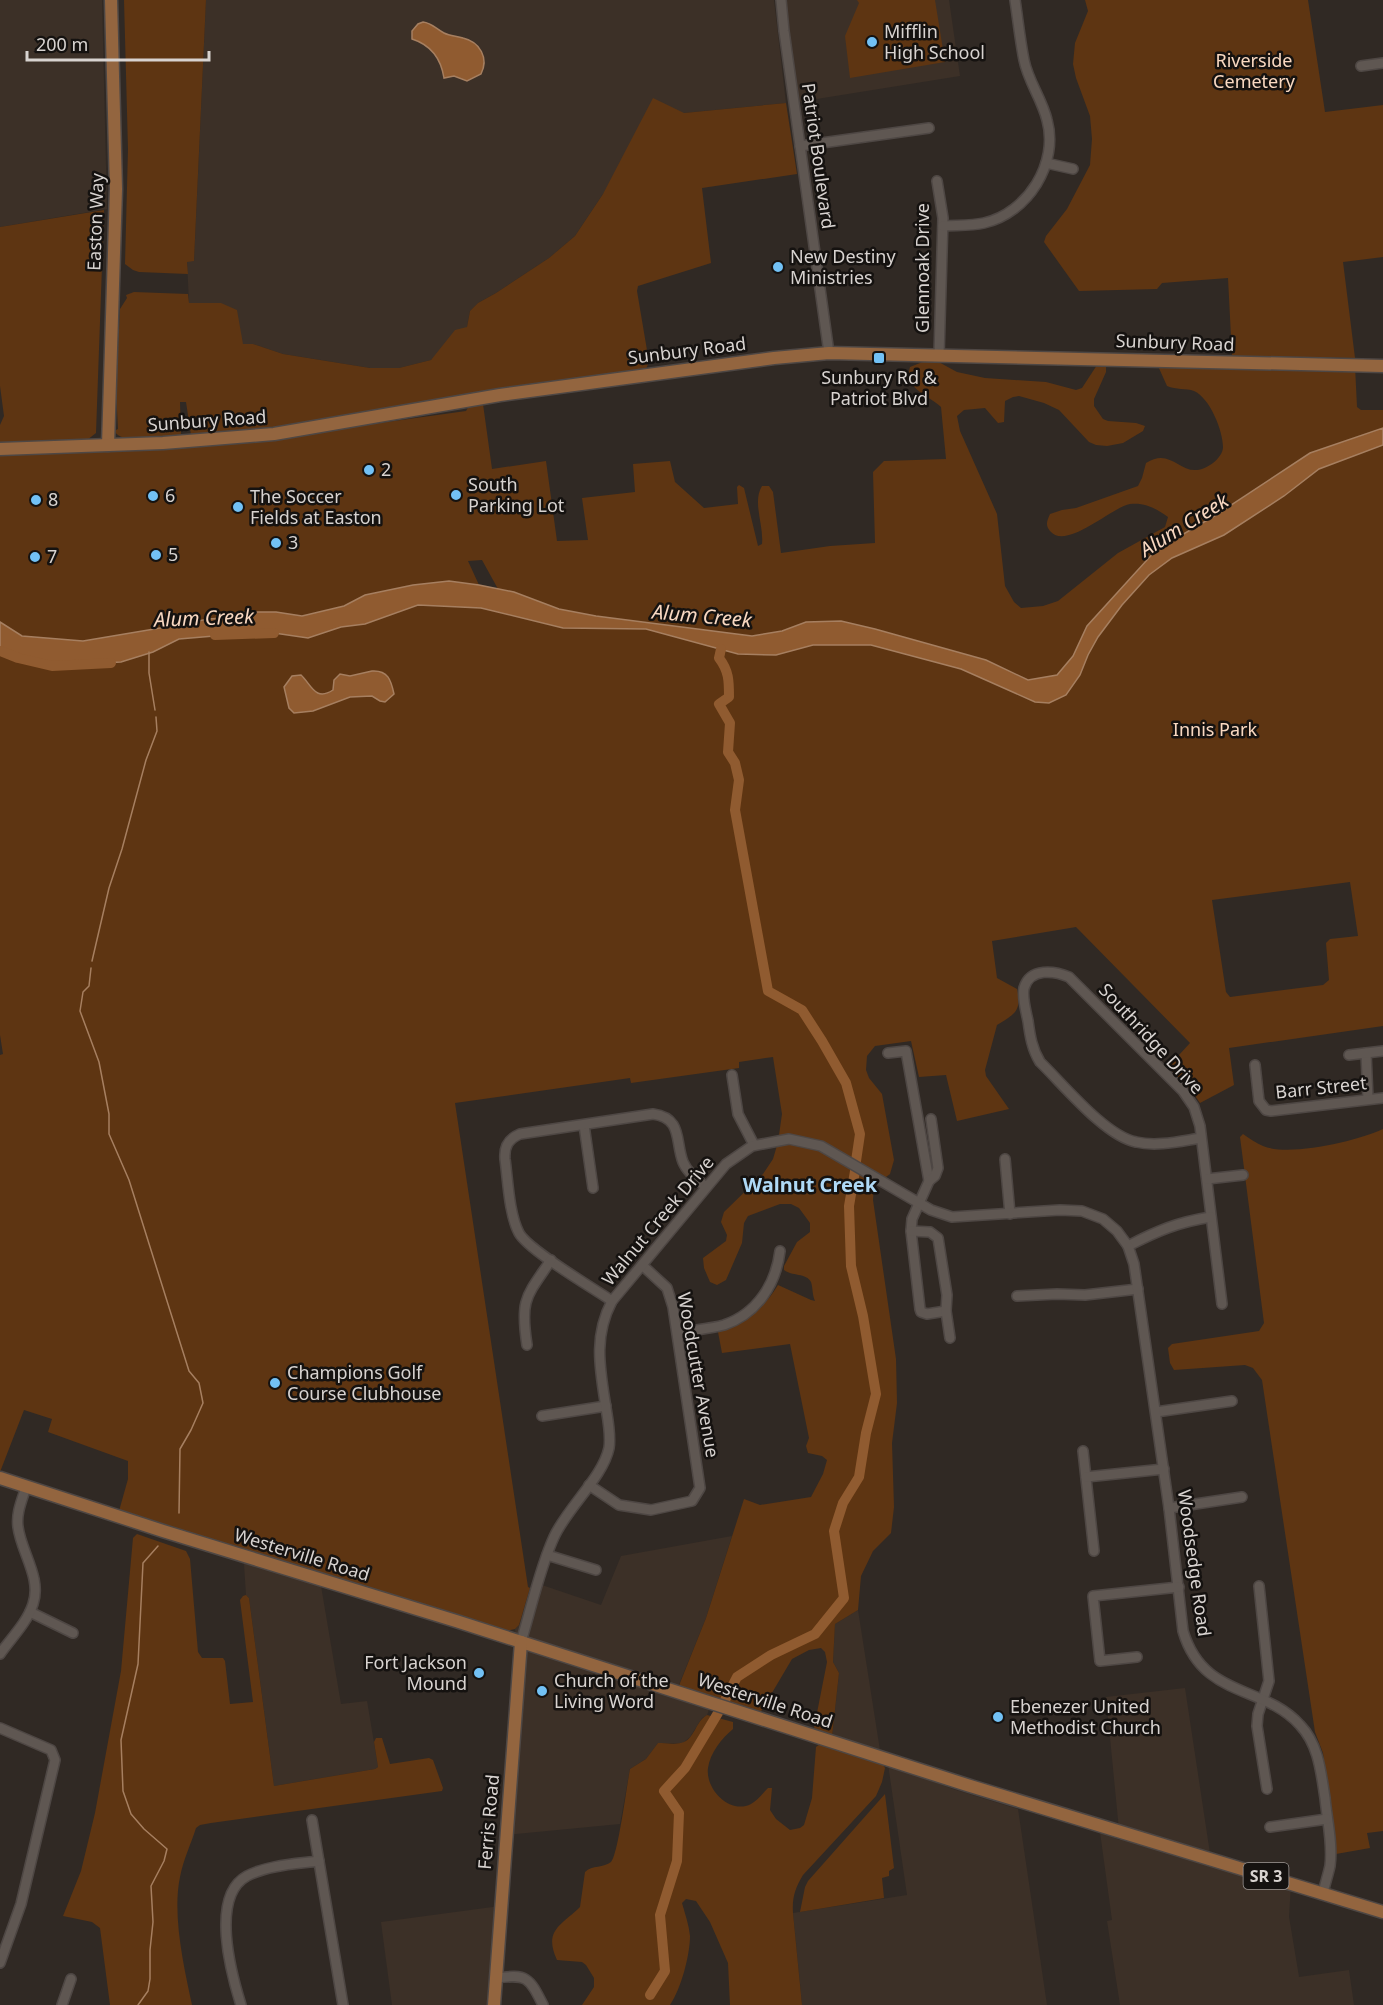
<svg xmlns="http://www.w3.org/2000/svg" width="1383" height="2005" font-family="'Noto Sans',sans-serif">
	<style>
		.built { fill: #3c3027 }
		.green { fill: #5e3512; fill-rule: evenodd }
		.water { fill: #905b30; stroke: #a67f60; stroke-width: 1.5 }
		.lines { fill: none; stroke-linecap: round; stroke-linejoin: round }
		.stream { stroke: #a67f60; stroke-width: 1.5 }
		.river { stroke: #905b30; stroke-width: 10 }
		.minor-casing { stroke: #4e4744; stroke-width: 12 }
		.major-casing { stroke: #4e4744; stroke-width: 15 }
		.minor { stroke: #5f5752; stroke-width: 9 }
		.major { stroke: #93653f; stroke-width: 12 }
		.poi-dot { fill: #72c1f5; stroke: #151210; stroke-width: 2 }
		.labels { text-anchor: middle; stroke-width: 5; stroke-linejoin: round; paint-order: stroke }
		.shield { fill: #151210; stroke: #9e9996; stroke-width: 1.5 }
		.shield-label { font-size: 16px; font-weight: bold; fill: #d8d3d0 }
		.poi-label { font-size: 18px; fill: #d8d3d0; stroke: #151210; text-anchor: start }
		.park-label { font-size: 18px; fill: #fad9c1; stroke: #151210 }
		.street-label { font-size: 18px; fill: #d8d3d0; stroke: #151210 }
		.water-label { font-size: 20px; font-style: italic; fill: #f9d8c1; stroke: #151210 }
		.neighbourhood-label { font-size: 20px; font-weight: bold; fill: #afd9f6; stroke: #151210 }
	</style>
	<rect width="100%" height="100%" fill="#302924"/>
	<g class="built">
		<polygon points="0,0 102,0 107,209 0,227"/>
		<polygon points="206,0 774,0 786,103 684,113 603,194 575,236 549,258 496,293 478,303 470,311 467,327 431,360 399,368 370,368 283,354 253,344 243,344 221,303 189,303 187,261 194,261"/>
		<polygon points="785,0 949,0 960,76 798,102"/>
		<polygon points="732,1536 706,1618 678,1687 713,1699 707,1715 702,1718 690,1737 683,1743 658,1743 646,1759 630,1769 620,1824 506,1835 518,1657 515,1629 519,1625 530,1588 542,1585 601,1605 621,1556"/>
		<polygon points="243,1549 319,1574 341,1704 367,1701 378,1767 375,1769 274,1786 249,1598 246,1595"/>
		<polygon points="858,1610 882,1763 832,1737 839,1673 833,1662 835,1624"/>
		<polygon points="1185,1688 1211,1860 1291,1884 1289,1917 1299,1977 1349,1970 1354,2005 1120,2005 1107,1921 1112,1920 1100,1832 1120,1840 1106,1697"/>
		<polygon points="888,1764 953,1789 1018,1809 1047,2005 802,2005 793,1913 907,1895"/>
		<polygon points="500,1906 493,2005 392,2005 381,1922"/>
	</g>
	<g class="green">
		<polygon points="124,0 206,0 194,261 187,262 188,274 139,272 133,270 125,264 128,149"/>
		<polygon points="857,0 935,0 945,62 850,78 845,36 859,3"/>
		<polygon points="1085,0 1308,0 1325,112 1383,105 1383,257 1343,262 1355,358 1232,356 1228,278 1162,283 1157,289 1079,291 1044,242 1046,236 1067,209 1090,165 1092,139 1090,116 1076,78 1073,64 1075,43 1088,11"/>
		<path d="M 653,98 L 684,113 L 786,103 L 797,174 L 702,188 L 711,263 L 638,286 L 637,291 L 649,362 L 646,369 L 304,425 L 191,435 L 186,402 L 180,402 L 181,435 L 179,436 C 162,437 124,446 114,431 L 118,429 L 116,390 L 120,309 L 127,298 L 126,295 L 134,292 L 188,294 L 189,303 L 221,303 L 237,310 L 243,344 L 253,344 L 283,354 L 370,368 L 399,368 L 431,360 L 455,330 L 467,327 L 470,311 L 478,303 L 496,293 L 549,258 L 575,236 L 603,194 Z"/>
		<polygon points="104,210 96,433 87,440 0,443 0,425 4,416 0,386 0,227"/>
		<path d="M 935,360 L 957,372 L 985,378 L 1046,382 L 1076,390 L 1082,388 L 1097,365 L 1106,364 L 1106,372 L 1094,399 L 1094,406 L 1103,419 L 1108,421 L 1136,423 L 1145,426 L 1143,431 L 1123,443 L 1107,446 L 1096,445 L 1089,442 L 1059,410 L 1044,403 L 1019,396 L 1013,397 L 1005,401 L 1004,422 L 998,423 L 985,408 L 964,410 L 957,416 L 960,431 L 997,514 L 1005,586 L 1014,602 L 1021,608 L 1043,606 L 1058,601 L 1118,553 L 1165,527 L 1168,517 C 1157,509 1145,502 1130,504 C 1112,507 1066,551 1050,531 C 1045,525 1047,521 1050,514 L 1062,510 L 1076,508 L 1138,486 L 1142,478 L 1146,463 C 1175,444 1182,486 1213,463 C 1218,459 1223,453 1223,447 C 1223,431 1210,398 1194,391 C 1186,388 1176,390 1167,386 L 1158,366 L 1355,366 L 1357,407 L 1361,410 L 1383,410 L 1383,428 L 1310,453 L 1216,515 L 1156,550 L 1258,495 L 1383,436 L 1383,1026 L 1229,1048 L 1234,1085 L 1200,1103 L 1191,1090 L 1168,1067 L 1190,1043 L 1076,927 L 992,941 L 997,978 L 1017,989 C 1022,1011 1015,1014 997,1025 L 985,1070 L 986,1076 L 1009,1109 L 957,1121 L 946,1075 L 919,1077 L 911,1041 L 875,1046 L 867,1056 L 866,1070 L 869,1078 L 882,1094 L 894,1160 L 890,1174 L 874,1186 L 873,1200 L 896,1359 L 897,1403 L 892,1443 L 894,1507 L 891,1533 L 873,1551 L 861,1576 L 858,1610 L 835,1624 L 833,1662 L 839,1673 L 832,1737 L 817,1732 L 814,1728 L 827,1662 L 825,1652 L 821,1648 L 809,1650 L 792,1659 L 760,1713 L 678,1688 L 706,1618 L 744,1499 L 760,1505 L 811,1497 L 823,1474 L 827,1460 L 822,1456 L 808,1453 L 806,1446 L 809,1438 L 790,1344 L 722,1353 L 718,1332 C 747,1321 761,1312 778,1285 L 811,1300 L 815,1301 C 812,1294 813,1288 811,1282 C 807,1273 791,1276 784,1270 L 784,1266 L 797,1242 L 810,1232 L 810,1223 L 799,1208 L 791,1204 L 780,1204 L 748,1216 L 744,1223 L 742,1243 L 726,1280 L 717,1285 L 710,1282 L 704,1268 L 703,1258 L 726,1241 L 727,1235 L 721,1222 L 724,1212 L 763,1174 L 773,1159 L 778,1142 L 782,1114 L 773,1057 L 739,1062 L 739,1068 L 631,1083 L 630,1078 L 455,1103 L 528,1587 L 530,1588 L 519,1625 L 515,1629 L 506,1631 L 119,1511 L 128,1479 L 128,1461 L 48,1432 L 52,1419 L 24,1410 L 0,1472 L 0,1055 L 3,1054 L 0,1035 L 0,648 L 18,658 L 121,662 L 153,652 L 179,639 L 226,635 L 274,633 L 308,638 L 341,627 L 365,624 L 418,605 L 481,608 L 563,628 L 646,629 L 764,639 L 806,622 L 782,631 L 752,636 L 596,616 L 559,609 L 514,592 L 498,589 L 482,560 L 468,561 L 479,585 L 449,581 L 366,595 L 344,606 L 302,616 L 276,612 L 242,612 L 224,618 L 208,619 L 184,624 L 83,641 L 22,636 L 0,622 L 0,454 L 244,442 L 466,411 L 470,404 L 477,402 L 483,404 L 492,469 L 546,461 L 557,541 L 588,540 L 582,498 L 635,492 L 633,464 L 670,461 L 675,482 L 704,508 L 738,504 L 737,487 L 739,485 L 744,488 L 758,546 L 762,544 C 764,525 752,502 762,486 L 769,486 L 773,492 L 781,553 L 830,546 L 875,543 L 873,472 L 884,461 L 946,459 L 941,407 C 929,395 903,389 910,367 L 925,361 ZM 841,621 L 875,629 L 987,660 L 1028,680 L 1046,678 L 1009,690 L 973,674 L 973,670 L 835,622 ZM 1350,882 L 1358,936 L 1330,939 L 1326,943 L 1329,980 L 1323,985 L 1230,997 L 1226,992 L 1212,900 Z"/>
		<path d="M 1383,1129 L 1383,1831 L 1367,1833 L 1370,1848 L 1336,1854 L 1323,1753 L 1315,1732 L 1262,1380 L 1253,1368 L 1245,1365 L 1174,1370 L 1170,1363 L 1168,1348 L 1172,1344 L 1259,1331 L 1264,1323 L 1240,1137 L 1243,1134 C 1249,1138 1256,1143 1263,1146 C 1289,1157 1358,1141 1383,1129 Z"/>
		<path d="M 137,1534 L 186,1551 L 190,1559 L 198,1652 L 202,1658 L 223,1658 L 225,1661 L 230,1704 L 253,1702 L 240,1600 L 243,1596 L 246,1595 L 249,1598 L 274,1786 L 375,1769 L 378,1767 L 374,1742 L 376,1738 L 382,1738 L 390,1764 L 429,1758 L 433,1760 L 443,1788 L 442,1791 L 211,1823 L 200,1825 L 196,1828 C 191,1844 183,1860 180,1877 C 172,1915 184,1967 192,2005 L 110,2005 L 100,1928 L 92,1922 L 63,1916 L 81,1871 L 95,1813 L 121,1671 L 133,1538 Z"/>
		<path d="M 707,1715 L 733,1722 L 733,1729 C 722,1738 710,1753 708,1768 C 705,1789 730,1815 751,1804 C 757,1801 763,1793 768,1788 L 772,1788 L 770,1810 L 776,1819 L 790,1830 L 800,1828 L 804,1825 L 812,1798 L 816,1747 L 820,1744 L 882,1763 L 885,1768 L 882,1782 L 876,1796 L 803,1875 C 795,1888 792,1898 793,1913 L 802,2005 L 730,2005 L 728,1963 L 710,1922 L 696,1901 L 686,1899 L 682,1903 C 685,1914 689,1925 690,1936 C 690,1955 681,1989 670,2005 L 582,2005 L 594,1987 L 594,1978 L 586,1965 L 582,1962 L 557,1960 C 543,1930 562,1925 580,1907 L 585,1872 C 592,1865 604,1868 611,1862 C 618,1855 627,1784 630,1769 L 646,1759 L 658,1743 C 666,1743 677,1745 684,1742 C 695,1737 696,1721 707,1715 Z"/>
		<polygon points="885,1794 894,1868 889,1871 889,1876 882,1878 884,1898 800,1912 805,1887 808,1881"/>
	</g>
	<g class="water">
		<path d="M 423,22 C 432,23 436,29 444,33 C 450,36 457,36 463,38 C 480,42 489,58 481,74 L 467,81 L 454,76 L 444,78 C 441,59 431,45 412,39 L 412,31 L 418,24 Z"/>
		<polygon points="1383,428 1383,445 1319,469 1284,496 1224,535 1172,558 1149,575 1122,605 1098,637 1088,655 1080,675 1066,695 1049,703 1035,702 961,669 871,645 813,645 776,655 738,654 646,629 563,628 481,608 418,605 365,624 341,627 308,638 274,633 226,635 179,639 153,652 121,662 52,666 18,658 0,648 0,622 22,636 83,641 184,624 208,619 224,618 242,612 276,612 302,616 344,606 365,595 413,585 449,581 479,585 514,592 559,609 596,616 752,636 782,631 806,622 841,621 875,629 986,660 1028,680 1057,675 1073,656 1087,626 1156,550 1216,515 1310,453"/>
		<path d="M 372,671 C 388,670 391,680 394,694 L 385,702 L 380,701 L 372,696 L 350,697 L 313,711 L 294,713 L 289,708 L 284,687 L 292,676 L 301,675 C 311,684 315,702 333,690 L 334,680 L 340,674 L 350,676 Z"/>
	</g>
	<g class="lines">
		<g class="stream">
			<polyline points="149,652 149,673 155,710"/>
			<polyline points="92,961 109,888 122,849 146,760 157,731 156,717"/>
			<polyline points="91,968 89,986 83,992 80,1011 99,1062 109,1114 109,1134 129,1180 189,1371 199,1383 203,1403 191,1430 180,1449 179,1513"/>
			<polyline points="138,2005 148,1991 150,1979 150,1950 153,1922 151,1886 164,1861 167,1849 144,1829 131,1814 123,1791 121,1740 138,1664 143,1563 158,1546"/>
		</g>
		<g class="river">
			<polyline points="215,635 274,633"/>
			<path d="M 721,649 L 719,658 C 729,671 729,681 729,697 L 719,704 L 730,723 L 728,752 L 735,763 L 739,780 L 735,810 L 768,991 L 802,1010 L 822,1041 L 846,1083 L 860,1134 L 856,1161"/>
			<polyline points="0,651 18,658 52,666 111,663"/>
			<polyline points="725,1700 737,1677 771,1655 815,1634 844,1598 834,1531 843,1503 859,1477 866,1433 876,1394 863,1316 851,1266 849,1206 855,1171"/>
			<polyline points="650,1995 665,1971 660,1915 677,1861 679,1813 664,1791 685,1768 718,1713"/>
		</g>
		<defs>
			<g id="minor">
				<polyline points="781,0 784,31 829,353"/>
				<polyline points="1361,66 1383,63"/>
				<polyline points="800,146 929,128"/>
				<polyline points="1046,163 1073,169"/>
				<polyline points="937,181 943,218 939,355"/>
				<path d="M 943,226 C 956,225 971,226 984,223 C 1028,213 1059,163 1047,120 C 1042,99 1028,81 1024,60 C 1020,40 1018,20 1015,0"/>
				<polyline points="888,1053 906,1051 929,1181 912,1219 911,1231 920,1309 921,1312 927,1314 946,1311"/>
				<polyline points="1366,1053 1368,1099"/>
				<polyline points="1349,1055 1383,1051"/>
				<polyline points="1255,1065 1259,1101 1266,1110 1271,1111 1383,1098"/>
				<polyline points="732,1075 738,1114 754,1145"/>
				<polyline points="584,1125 593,1188"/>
				<path d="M 1201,1138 C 1181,1141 1157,1147 1136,1142 C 1105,1136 1063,1084 1040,1062 C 1032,1049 1030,1036 1028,1021 C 1026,1011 1022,998 1024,988 C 1030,967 1055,971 1069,977 L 1183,1091 L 1194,1107 L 1200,1126 L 1222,1304"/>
				<polyline points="1005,1159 1010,1214"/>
				<polyline points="1207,1179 1243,1175"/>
				<polyline points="929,1181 935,1176 938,1168 931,1119"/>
				<polyline points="911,1231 930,1232 938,1238 947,1295 946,1311 950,1338"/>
				<path d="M 1128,1246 C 1157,1231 1178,1222 1211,1217"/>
				<polyline points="1017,1296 1057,1294 1085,1295 1138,1289"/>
				<path d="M 612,1301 C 593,1288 528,1250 519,1233 C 509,1214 508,1181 505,1159 C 504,1147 508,1139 520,1134 L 653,1114 C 683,1118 675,1142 683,1162 C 687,1172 698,1181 706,1187"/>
				<path d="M 678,1333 C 693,1330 709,1329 724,1325 C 757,1314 776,1284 780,1251"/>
				<path d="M 527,1345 C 520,1299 526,1297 551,1260"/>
				<polyline points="1156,1412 1232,1401"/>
				<polyline points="542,1416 606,1406"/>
				<polyline points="1083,1451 1094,1551"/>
				<polyline points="1086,1477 1164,1469"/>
				<polyline points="589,1485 619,1505 651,1510 692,1501 700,1488 673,1307 667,1288 642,1265"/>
				<polyline points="1169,1508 1242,1497"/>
				<polyline points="547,1555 596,1570"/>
				<polyline points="1259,1586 1269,1681 1258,1714 1257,1726 1267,1789"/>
				<polyline points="30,1612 73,1633"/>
				<path d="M 521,1642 C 531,1609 540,1567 554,1537 C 567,1508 603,1477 609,1448 C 611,1436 608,1420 606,1408 C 600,1369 593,1337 612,1301 L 726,1164 L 752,1146 L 789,1139 L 821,1146 L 931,1210 L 952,1217 L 1060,1210 L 1082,1211 L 1103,1219 L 1117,1231 L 1128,1246 L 1134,1264 L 1169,1508 L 1183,1631 C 1203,1699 1263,1684 1300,1725 C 1319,1745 1321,1773 1325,1798 C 1327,1820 1333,1844 1330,1866 C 1328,1875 1325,1884 1323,1893"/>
				<path d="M 0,1654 C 11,1638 27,1623 33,1604 C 42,1578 21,1552 18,1527 C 16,1513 22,1500 26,1487"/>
				<polyline points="1137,1657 1100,1661 1093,1596 1179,1587"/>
				<polyline points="0,1728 51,1750 55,1760 21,1904 0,1963"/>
				<polyline points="312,1820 343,2005"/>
				<polyline points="1270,1827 1327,1819"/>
				<path d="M 496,1978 C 527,1974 529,1977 543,2005"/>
				<polyline points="62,2005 71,1979"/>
				<path d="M 241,2005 C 231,1973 210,1896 247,1876 C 268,1865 296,1864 319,1861"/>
			</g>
			<g id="major">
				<polyline points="108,445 116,189 111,0"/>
				<polyline points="0,449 163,443 274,434 500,395 774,358 829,353 1383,366"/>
				<polyline points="0,1478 163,1531 456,1621 967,1785 1383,1912"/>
				<polyline points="494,2005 521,1642"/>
			</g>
		</defs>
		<use href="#minor" class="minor-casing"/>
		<use href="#major" class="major-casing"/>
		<use href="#minor" class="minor"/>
		<use href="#major" class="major"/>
	</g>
	<g class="poi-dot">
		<circle cx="872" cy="42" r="6"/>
		<circle cx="778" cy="267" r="6"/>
		<rect x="873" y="352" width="12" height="12" rx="3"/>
		<circle cx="369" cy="470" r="6"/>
		<circle cx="456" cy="495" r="6"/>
		<circle cx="153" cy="496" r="6"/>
		<circle cx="36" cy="500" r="6"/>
		<circle cx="238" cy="507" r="6"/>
		<circle cx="276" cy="543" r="6"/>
		<circle cx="156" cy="555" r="6"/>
		<circle cx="35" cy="557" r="6"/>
		<circle cx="275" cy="1383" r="6"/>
		<circle cx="479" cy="1673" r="6"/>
		<circle cx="542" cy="1691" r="6"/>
		<circle cx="998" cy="1717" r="6"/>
	</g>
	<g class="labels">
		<rect class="shield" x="1243.5" y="1863" width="45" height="26" rx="4.5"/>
		<g class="shield-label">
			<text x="1266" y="1882">SR 3</text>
		</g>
		<g class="poi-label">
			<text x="884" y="38">Mifflin<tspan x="884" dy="21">High School</tspan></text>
			<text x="790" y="263">New Destiny<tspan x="790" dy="21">Ministries</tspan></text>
			<text x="879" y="384" text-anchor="middle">Sunbury Rd &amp;<tspan x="879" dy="21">Patriot Blvd</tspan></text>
			<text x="381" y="476">2</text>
			<text x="468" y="491">South<tspan x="468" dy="21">Parking Lot</tspan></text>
			<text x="165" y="502">6</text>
			<text x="250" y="503">The Soccer<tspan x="250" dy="21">Fields at Easton</tspan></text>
			<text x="48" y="506">8</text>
			<text x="288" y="549">3</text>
			<text x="168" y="561">5</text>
			<text x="47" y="563">7</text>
			<text x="287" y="1379">Champions Golf<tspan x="287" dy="21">Course Clubhouse</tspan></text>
			<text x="467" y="1669" text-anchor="end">Fort Jackson<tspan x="467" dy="21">Mound</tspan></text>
			<text x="554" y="1687">Church of the<tspan x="554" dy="21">Living Word</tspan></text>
			<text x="1010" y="1713">Ebenezer United<tspan x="1010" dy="21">Methodist Church</tspan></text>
		</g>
		<g class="park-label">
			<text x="1254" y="67">Riverside<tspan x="1254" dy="21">Cemetery</tspan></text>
			<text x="1215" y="736">Innis Park</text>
		</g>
		<g class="street-label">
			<text transform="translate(818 156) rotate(82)" y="6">Patriot Boulevard</text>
			<text transform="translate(96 222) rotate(-88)" y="6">Easton Way</text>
			<text transform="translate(923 268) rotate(-90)" y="6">Glennoak Drive</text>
			<text transform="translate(1175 343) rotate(2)" y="6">Sunbury Road</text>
			<text transform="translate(687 351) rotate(-7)" y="6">Sunbury Road</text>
			<text transform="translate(207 421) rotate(-4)" y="6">Sunbury Road</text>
			<text transform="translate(1151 1039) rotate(47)" y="6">Southridge Drive</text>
			<text transform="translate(1321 1088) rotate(-6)" y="6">Barr Street</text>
			<text transform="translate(658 1221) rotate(-50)" y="6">Walnut Creek Drive</text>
			<text transform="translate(698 1375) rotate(80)" y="6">Woodcutter Avenue</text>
			<text transform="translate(302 1555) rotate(17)" y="6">Westerville Road</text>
			<text transform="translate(1194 1563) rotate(82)" y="6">Woodsedge Road</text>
			<text transform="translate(765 1701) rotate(18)" y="6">Westerville Road</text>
			<text transform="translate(489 1822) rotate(-85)" y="6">Ferris Road</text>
		</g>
		<g class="water-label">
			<text transform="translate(1184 525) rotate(-32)" y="7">Alum Creek</text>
			<text transform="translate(702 616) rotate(5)" y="7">Alum Creek</text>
			<text transform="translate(204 618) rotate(-2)" y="7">Alum Creek</text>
		</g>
		<g class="neighbourhood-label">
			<text x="810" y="1192">Walnut Creek</text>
		</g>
	</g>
	<path d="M27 51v9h182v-9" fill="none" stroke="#d8d3d0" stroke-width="3"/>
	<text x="36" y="51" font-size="18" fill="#d8d3d0" stroke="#151210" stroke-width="4.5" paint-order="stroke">200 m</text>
</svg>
